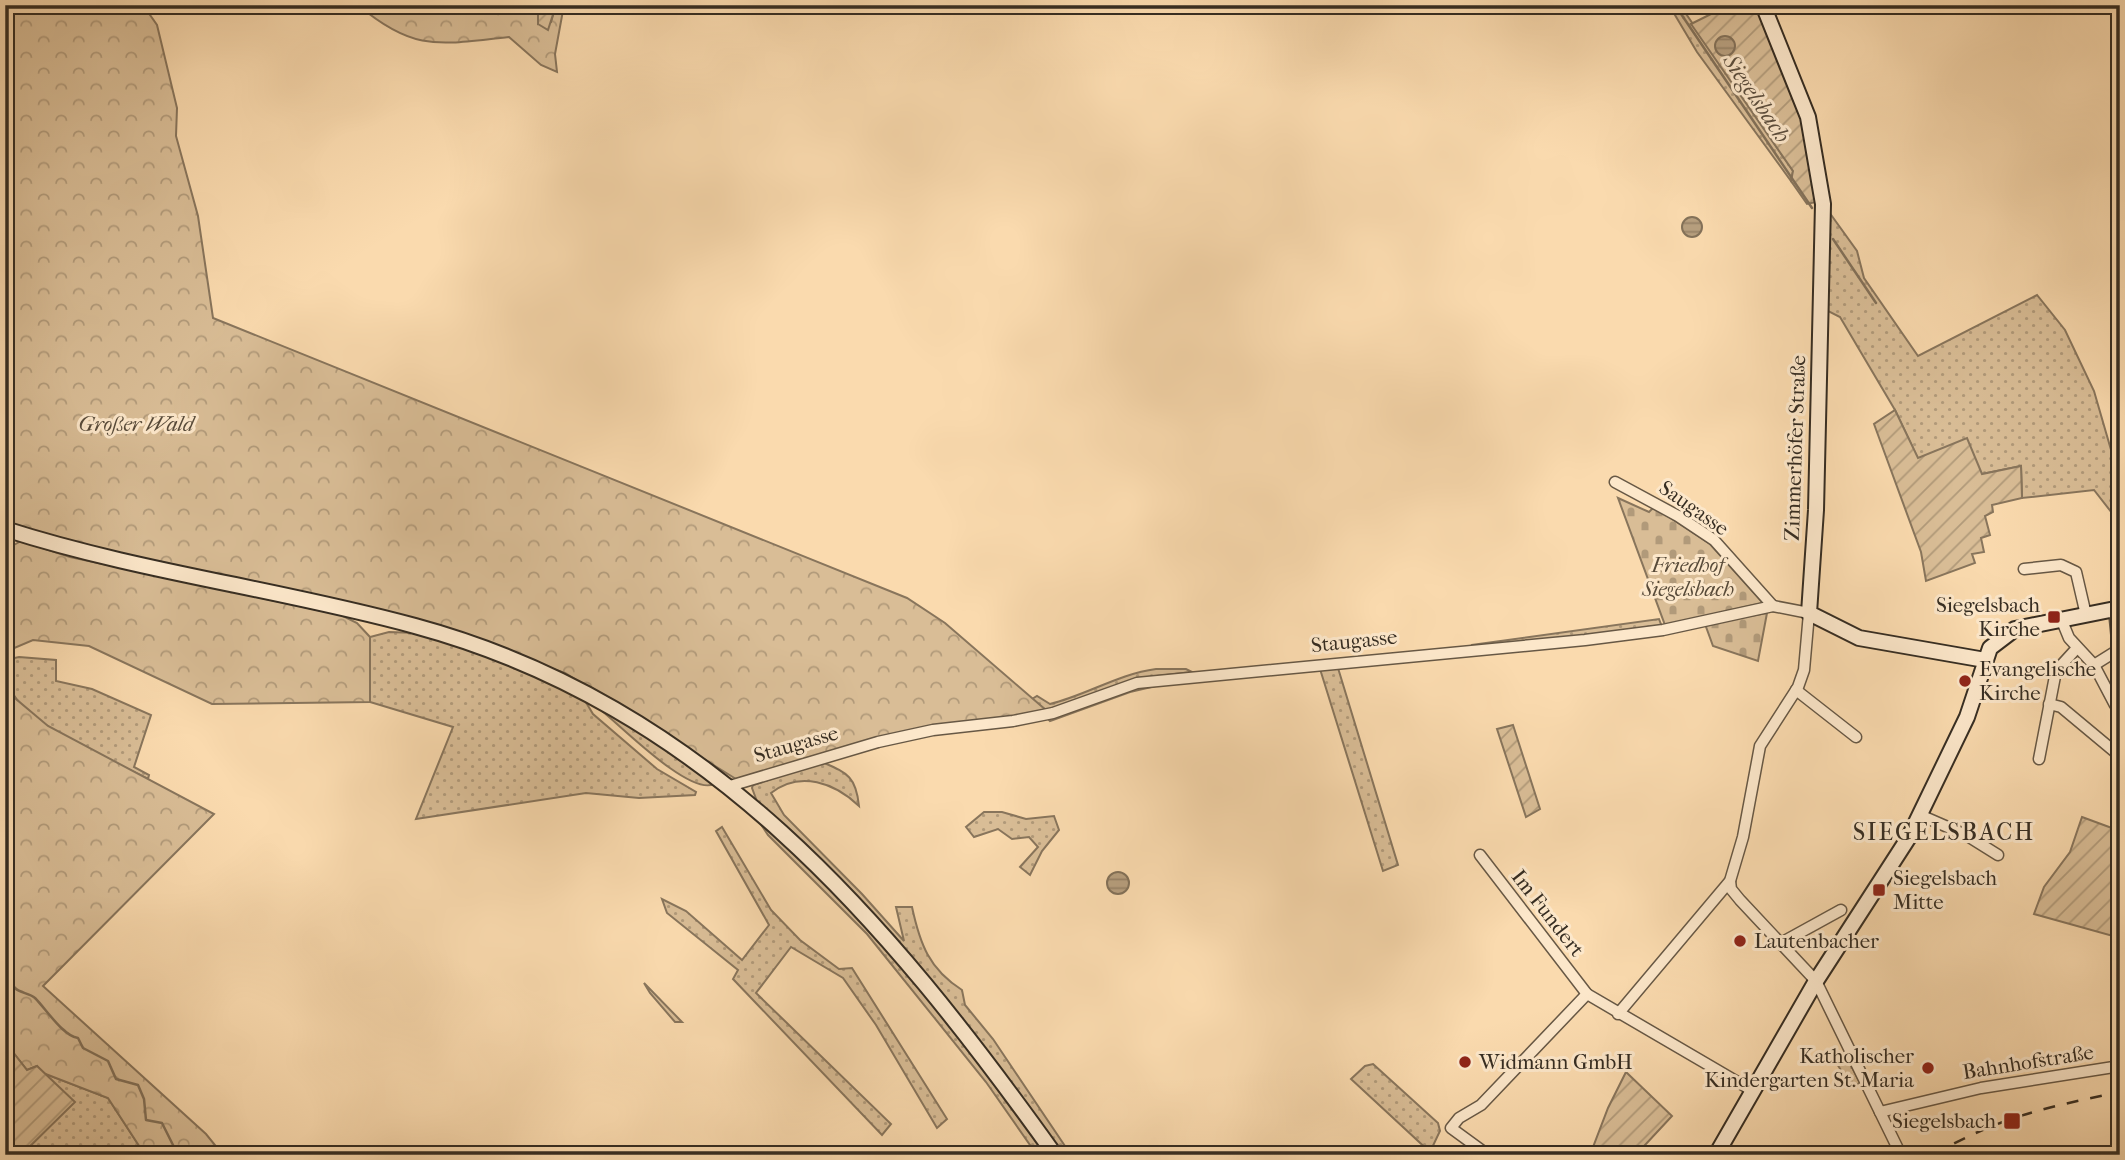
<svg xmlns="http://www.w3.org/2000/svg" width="2125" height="1160" font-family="'IM FELL French Canon',serif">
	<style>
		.grass { fill: url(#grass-dots); stroke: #88755c; stroke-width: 2 }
		.forest { fill: url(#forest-crowns); stroke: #88755c; stroke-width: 2 }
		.cemetery { fill: url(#cemetery-stones); stroke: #88755c; stroke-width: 2 }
		.garden { fill: url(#garden-furrows); stroke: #88755c; stroke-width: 2 }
		.water { fill: url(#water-rules); stroke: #837159; stroke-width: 2 }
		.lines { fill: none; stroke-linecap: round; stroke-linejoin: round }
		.stream { stroke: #837159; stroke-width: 2.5 }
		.street-casing { stroke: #675845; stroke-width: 13 }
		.secondary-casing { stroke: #362d22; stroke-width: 18 }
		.street { stroke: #fce7ca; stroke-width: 10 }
		.secondary { stroke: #fce7ca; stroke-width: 14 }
		.rail { stroke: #362d22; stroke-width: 2.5; stroke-dasharray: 12 12; stroke-linecap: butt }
		.poi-dot { fill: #8f2418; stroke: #fce7ca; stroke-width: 2.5 }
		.labels { text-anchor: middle; stroke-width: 6; stroke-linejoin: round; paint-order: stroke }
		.park-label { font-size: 21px; font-style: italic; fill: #574a39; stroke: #fce7ca }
		.street-label { font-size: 21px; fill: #362d22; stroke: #fce7ca }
		.poi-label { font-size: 21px; fill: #362d22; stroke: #fce7ca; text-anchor: start }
		.water-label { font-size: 23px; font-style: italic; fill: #5d4f3e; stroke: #fce7ca }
		.quarter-label { font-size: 24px; letter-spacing: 2px; fill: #362d22; stroke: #fce7ca }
	</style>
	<defs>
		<pattern id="grass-dots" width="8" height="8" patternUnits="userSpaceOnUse" patternTransform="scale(1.75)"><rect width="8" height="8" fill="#d9bd96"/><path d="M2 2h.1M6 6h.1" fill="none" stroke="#b19a7a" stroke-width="1.8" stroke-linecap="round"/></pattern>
		<pattern id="forest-crowns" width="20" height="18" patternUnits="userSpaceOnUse" patternTransform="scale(1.75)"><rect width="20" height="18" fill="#d9bd96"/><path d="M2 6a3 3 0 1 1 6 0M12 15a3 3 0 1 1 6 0" fill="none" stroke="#b19a7a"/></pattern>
		<pattern id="cemetery-stones" width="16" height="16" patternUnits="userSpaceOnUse" patternTransform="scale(1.75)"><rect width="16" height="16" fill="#d9bd96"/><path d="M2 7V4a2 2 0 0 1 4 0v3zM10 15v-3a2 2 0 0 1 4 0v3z" fill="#b19a7a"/></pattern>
		<pattern id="garden-furrows" width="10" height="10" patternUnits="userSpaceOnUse" patternTransform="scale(1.75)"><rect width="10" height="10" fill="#d9bd96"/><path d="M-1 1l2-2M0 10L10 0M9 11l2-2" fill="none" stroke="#b19a7a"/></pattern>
		<pattern id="water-rules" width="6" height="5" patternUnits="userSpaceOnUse" patternTransform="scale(1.75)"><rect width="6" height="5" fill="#b79f7e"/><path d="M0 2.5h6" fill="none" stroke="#968267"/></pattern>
	</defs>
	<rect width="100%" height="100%" fill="#fadaae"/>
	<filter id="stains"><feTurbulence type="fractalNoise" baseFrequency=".00286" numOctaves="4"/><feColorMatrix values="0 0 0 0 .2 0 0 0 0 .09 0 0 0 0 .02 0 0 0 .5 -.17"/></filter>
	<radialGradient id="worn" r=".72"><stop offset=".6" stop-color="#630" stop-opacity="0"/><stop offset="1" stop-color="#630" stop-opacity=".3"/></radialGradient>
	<g class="grass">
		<polygon points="1669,5 1680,5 1793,171 1791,181 1697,52"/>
		<polygon points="1824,205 1857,251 1864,278 1918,356 2037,295 2065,330 2094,391 2120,481 2120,513 2112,513 2094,490 2022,498 2021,466 1982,474 1918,459 1895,410 1840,317 1822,308"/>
		<polygon points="1659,619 1662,627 1471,647 1472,645"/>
		<polygon points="389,632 417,633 482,652 581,694 593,714 657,769 696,792 695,795 639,798 586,793 416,819 453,727 370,702 370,637"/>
		<path d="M 19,657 L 56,660 L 56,681 L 92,689 L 151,715 L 134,767 L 149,775 L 148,779 C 109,758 22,726 6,681 C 4,675 5,666 5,660 Z"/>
		<polygon points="1338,668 1398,865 1383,871 1320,669"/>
		<path d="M 1156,669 L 1186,669 L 1192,672 L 1139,678 L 1047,711 L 1032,699 L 1037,696 L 1050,704 C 1087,695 1118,674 1156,669 Z"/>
		<polygon points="1160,685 1130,692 1050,721 1047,718 1137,686"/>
		<path d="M 599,704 L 628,720 L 714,784 C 690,796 622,727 602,711 Z"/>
		<path d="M 822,762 C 847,773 856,776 859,806 C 835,783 800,770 771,793 L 784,815 L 862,894 L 904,941 L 896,907 L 912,907 C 920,944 929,969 962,990 L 965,1005 L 993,1039 L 1071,1155 L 1064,1155 L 949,1003 L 908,955 L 758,804 L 752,788 L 753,785 Z"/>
		<polygon points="984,812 1002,812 1026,819 1054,816 1059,830 1042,851 1030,875 1020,867 1038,847 1029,837 1012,839 998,829 974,837 966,827"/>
		<polygon points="760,823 824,878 943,1011 1050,1155 1037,1155 986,1082 867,934 768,835"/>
		<polygon points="722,827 771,910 800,940 839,969 852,968 947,1119 937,1128 876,1025 843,978 791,947 756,993 891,1124 882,1135 733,979 738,970 667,913 662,899 686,911 742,960 769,925 716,831"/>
		<polygon points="644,983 682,1022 675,1022 650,993"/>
		<polygon points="1848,1059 1860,1083 1852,1087 1837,1064"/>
		<polygon points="1373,1064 1438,1123 1440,1131 1430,1152 1351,1079 1365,1066"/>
		<polygon points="43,1073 108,1098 145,1155 21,1155 74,1102"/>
	</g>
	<g class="forest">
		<polygon points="5,5 143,5 157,25 177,108 176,136 198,216 213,318 907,598 945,623 1047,711 996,722 930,727 736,779 565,673 370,608 63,541 5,523"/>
		<path d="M 358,5 L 538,5 L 538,24 L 551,22 L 556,5 L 564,5 L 555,54 L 557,72 L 541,65 L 509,37 C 440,44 415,53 358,5 Z"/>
		<polygon points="21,541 70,557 341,615 357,623 370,637 370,702 212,704 89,646 33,640 5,652 5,550"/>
		<polygon points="5,679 16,699 48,726 214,814 43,986 206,1134 223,1155 145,1155 108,1098 43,1073 37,1066 27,1070 5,1042"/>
	</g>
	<g class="cemetery">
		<polygon points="1618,498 1649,512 1654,507 1710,544 1763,603 1665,625"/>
		<polygon points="1767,613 1758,661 1713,646 1705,624"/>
	</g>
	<g class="garden">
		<polygon points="538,5 556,5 548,30 538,24"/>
		<polygon points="1729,5 1758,5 1800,108 1816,202 1807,204 1791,181 1793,171 1691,24"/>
		<polygon points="1895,410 1918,458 1967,438 1982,474 2021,466 2022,498 1992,505 1993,512 1985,516 1990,535 1981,538 1984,552 1972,554 1975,563 1926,581 1921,552 1874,424"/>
		<polygon points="1513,725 1540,809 1526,817 1497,729"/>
		<polygon points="2082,817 2120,831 2120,938 2034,914 2044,887 2070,852"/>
		<polygon points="5,1042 27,1070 37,1066 75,1102 21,1155 5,1155"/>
		<polygon points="1626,1072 1672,1116 1645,1145 1655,1155 1590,1155 1608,1108"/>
	</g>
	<g class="water">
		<circle cx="1725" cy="46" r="10"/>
		<circle cx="1692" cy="227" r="10"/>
		<circle cx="1118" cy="883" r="11"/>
	</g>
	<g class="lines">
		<g class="stream">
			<polyline points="494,5 498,14"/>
			<polyline points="1675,5 1812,208"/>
			<polyline points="1833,239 1876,303"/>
			<path d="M 5,975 C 11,979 11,983 15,988 C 20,993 29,993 35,998 C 46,1009 63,1036 78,1038 L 83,1048 L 108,1061 L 116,1079 L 138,1085 L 144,1099 L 146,1120 L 162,1123 L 175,1149 L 181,1155"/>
		</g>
		<defs>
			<g id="street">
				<polyline points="1615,482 1678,516 1714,540 1773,606"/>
				<polyline points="2024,569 2061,565 2076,572 2086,615"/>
				<polyline points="2062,621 2069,638 2094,665 2118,650 2114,609"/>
				<polyline points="2094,665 2115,705"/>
				<polyline points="1796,690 1856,737"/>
				<polyline points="2049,704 2061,707 2115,752"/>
				<polyline points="2039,759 2056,671 2077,648"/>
				<polyline points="730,786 878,742 933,730 1013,721 1053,713 1137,683 1585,640 1663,630 1773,606 1809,613 1804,670 1798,687 1760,746 1743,837 1730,881 1618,1014"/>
				<polyline points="1920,815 1966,835 1998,855"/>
				<polyline points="1480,855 1587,994"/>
				<polyline points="1730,881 1731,889 1740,900 1816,981 1901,1155"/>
				<polyline points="1781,943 1841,910"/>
				<polyline points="1880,1112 1981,1088 2120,1066"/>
				<polyline points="1488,1155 1451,1128 1459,1118 1481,1105 1587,994 1753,1091"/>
			</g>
			<g id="secondary">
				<polyline points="1763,5 1808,117 1823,204 1816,510 1809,613 1859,638 1985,660"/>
				<path d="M 5,529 C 139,572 280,589 415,626 C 706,705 887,920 1055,1155"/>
				<polyline points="1716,1155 1816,981 1909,837 1967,717 1990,648 2015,629 2120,608"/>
			</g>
		</defs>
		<use href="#street" class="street-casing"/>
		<use href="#secondary" class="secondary-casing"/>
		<use href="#street" class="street"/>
		<use href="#secondary" class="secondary"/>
		<path class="rail" d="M 1933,1155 C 1999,1117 2047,1107 2120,1092"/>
	</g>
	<g class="poi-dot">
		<rect x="2047" y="610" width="14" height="14" rx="3.5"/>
		<circle cx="1965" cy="681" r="7"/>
		<rect x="1872" y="883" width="14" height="14" rx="3.5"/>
		<circle cx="1740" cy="941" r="7"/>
		<circle cx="1465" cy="1062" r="7"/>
		<circle cx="1928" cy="1068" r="7"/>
		<rect x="2003" y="1112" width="18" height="18" rx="3.5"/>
	</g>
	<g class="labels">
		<g class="park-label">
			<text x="136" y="431">Großer Wald</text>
			<text x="1688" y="572">Friedhof<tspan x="1688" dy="24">Siegelsbach</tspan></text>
		</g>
		<g class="street-label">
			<text transform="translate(1795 448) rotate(-88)" y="7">Zimmerhöfer Straße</text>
			<text transform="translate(1694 508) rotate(35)" y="7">Saugasse</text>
			<text transform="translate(1354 641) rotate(-6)" y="7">Staugasse</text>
			<text transform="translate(796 744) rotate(-16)" y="7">Staugasse</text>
			<text transform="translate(1548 913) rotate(52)" y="7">Im Fundert</text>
			<text transform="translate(2028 1062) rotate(-9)" y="7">Bahnhofstraße</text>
		</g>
		<g class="poi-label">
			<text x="2040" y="612" text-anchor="end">Siegelsbach<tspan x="2040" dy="24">Kirche</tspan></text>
			<text x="1979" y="676">Evangelische<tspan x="1979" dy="24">Kirche</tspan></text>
			<text x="1893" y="885">Siegelsbach<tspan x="1893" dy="24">Mitte</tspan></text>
			<text x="1754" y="948">Lautenbacher</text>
			<text x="1914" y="1063" text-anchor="end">Katholischer<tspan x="1914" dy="24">Kindergarten St. Maria</tspan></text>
			<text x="1479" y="1069">Widmann GmbH</text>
			<text x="1996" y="1128" text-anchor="end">Siegelsbach</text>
		</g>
		<g class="water-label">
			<text transform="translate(1757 98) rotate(56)" y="8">Siegelsbach</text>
		</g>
		<g class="quarter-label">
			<text x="1944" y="840">SIEGELSBACH</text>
		</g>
	</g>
	<rect width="2125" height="1160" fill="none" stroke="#fadaae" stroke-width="28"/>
	<rect x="7" y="7" width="2111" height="1146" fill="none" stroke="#362d22" stroke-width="3.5"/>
	<rect x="14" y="14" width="2097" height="1132" fill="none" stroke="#362d22" stroke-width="2"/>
	<rect width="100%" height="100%" filter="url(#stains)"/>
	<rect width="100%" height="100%" fill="url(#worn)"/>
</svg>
